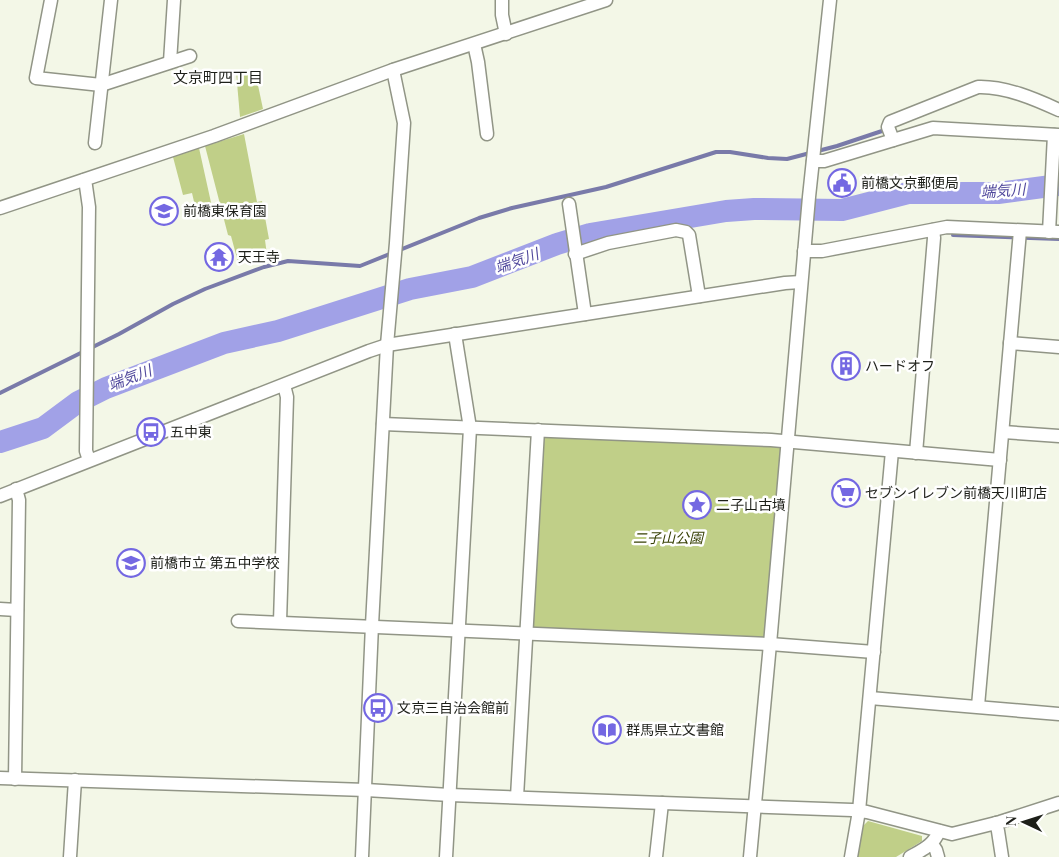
<svg xmlns="http://www.w3.org/2000/svg" width="1059" height="857" font-family="'Playfair Display','Noto Sans JP',serif">
	<style>
		.green { fill: #c0cf88 }
		.lines { fill: none; stroke-linecap: round; stroke-linejoin: round }
		.stream { stroke: #797aa9; stroke-width: 4 }
		.river { stroke: #a1a1e7; stroke-width: 22 }
		.minor-casing { stroke: #919586; stroke-width: 15 }
		.minor { stroke: #fff; stroke-width: 12 }
		.labels { text-anchor: middle; stroke-width: 5; stroke-linejoin: round; paint-order: stroke }
		.poi-label { font-size: 14px; fill: #1d1f19; stroke: #fff; text-anchor: start }
		.park-label { font-size: 14px; font-style: italic; fill: #374004; stroke: #fff }
		.neighbourhood-label { font-size: 15px; fill: #1d1f19; stroke: #fff }
		.water-label { font-size: 15px; font-style: italic; fill: #50489c; stroke: #fff }
	</style>
	<rect width="100%" height="100%" fill="#f3f7e7"/>
	<g class="green">
		<polygon points="236,71 255,71 263,109 240,117"/>
		<polygon points="244,134 257,202 262,201 269,239 265,240 267,255 238,262 231,236 228,235 205,146"/>
		<polygon points="199,148 212,207 196,210 192,193 183,195 173,157"/>
		<polygon points="538,430 787,442 770,644 526,634"/>
		<polygon points="868,821 922,836 922,841 896,857 857,857 863,826"/>
	</g>
	<g class="lines">
		<g class="stream">
			<polyline points="953,235 1059,239"/>
			<polyline points="0,393 119,334 173,304 205,289 264,267 288,261 360,266 479,218 512,208 606,187 716,152 730,152 768,158 787,159 837,146 882,131"/>
		</g>
		<polyline class="river" points="0,442 43,428 78,402 106,388 224,343 278,331 410,289 472,277 557,244 590,234 726,211 754,209 842,210 908,193 998,193 1059,185"/>
		<defs>
			<g id="minor">
				<polyline points="51,0 36,78 101,85 190,56"/>
				<polyline points="502,0 502,15 506,34"/>
				<polyline points="474,44 478,62 487,134"/>
				<polyline points="170,62 174,0"/>
				<path d="M 893,140 L 888,127 L 890,122 L 978,87 C 1005,86 1035,99 1059,110"/>
				<polyline points="95,143 111,0"/>
				<polyline points="813,161 824,161 933,128 1059,135"/>
				<polyline points="84,180 86,186 89,207 86,451 89,460"/>
				<polyline points="569,204 585,314"/>
				<polyline points="0,208 214,136 393,70 606,0"/>
				<polyline points="1049,232 1054,135"/>
				<polyline points="804,251 822,251 947,227 1059,232"/>
				<polyline points="575,254 608,243 676,230 686,232 689,235 699,296"/>
				<polyline points="1010,343 1059,347"/>
				<polyline points="383,424 771,440 1000,460"/>
				<polyline points="1003,432 1059,436"/>
				<polyline points="916,453 934,238 933,230"/>
				<polyline points="0,496 369,351 387,345 785,283 801,282"/>
				<polyline points="0,609 17,610"/>
				<polyline points="238,621 770,644 874,652"/>
				<polyline points="280,622 287,397 284,385"/>
				<polyline points="870,698 1059,714"/>
				<polyline points="978,706 1020,231"/>
				<polyline points="0,778 366,790 450,795 852,810 867,812 952,834 1000,822 1059,803"/>
				<polyline points="15,779 19,500 16,489"/>
				<polyline points="517,797 538,430"/>
				<polyline points="996,823 998,831 1002,857"/>
				<polyline points="932,844 936,850 938,857"/>
				<polyline points="70,857 75,780"/>
				<polyline points="362,857 372,625 387,345 396,243 404,123 393,70"/>
				<polyline points="446,857 470,428 455,334"/>
				<polyline points="656,857 662,803"/>
				<polyline points="750,857 770,644 809,197 830,0"/>
				<polyline points="851,857 859,811 892,451"/>
				<path d="M 910,857 C 922,850 934,845 939,831"/>
			</g>
		</defs>
		<use href="#minor" class="minor-casing"/>
		<use href="#minor" class="minor"/>
	</g>
	<defs>
		<symbol id="civic-ring" viewBox="-11 -11 22 22"><circle r="9.5" fill="#fff" stroke="#7468e2" stroke-width="1.5"/><path d="M-.6-6.5H3V-4.5H.6V-3L4-1V1h2V6H-6V1h2V-1L-.6-3ZM-1.2 2.5V6h2.4V2.5Z" fill="#7468e2"/></symbol>
		<symbol id="school-ring" viewBox="-11 -11 22 22"><circle r="9.5" fill="#fff" stroke="#7468e2" stroke-width="1.5"/><path d="M0-5L7-2L0 1L-7-2ZM-4 1L0 2.5L4 1V4Q0 6-4 4Z" fill="#7468e2"/></symbol>
		<symbol id="temple-ring" viewBox="-11 -11 22 22"><circle r="9.5" fill="#fff" stroke="#7468e2" stroke-width="1.5"/><path d="M0-6L5-2H3V0L6.5 2.5H4V6H1.5V3h-3V6H-4V2.5H-6.5L-3 0V-2H-5Z" fill="#7468e2"/></symbol>
		<symbol id="building-ring" viewBox="-11 -11 22 22"><circle r="9.5" fill="#fff" stroke="#7468e2" stroke-width="1.5"/><path d="M-4-6H4V6H1V3H-1V6H-4ZM-2.5-4.3h1.7v1.8h-1.7ZM.8-4.3h1.7v1.8H.8ZM-2.5-1h1.7V.8h-1.7ZM.8-1h1.7V.8H.8Z" fill="#7468e2"/></symbol>
		<symbol id="bus-ring" viewBox="-11 -11 22 22"><circle r="9.5" fill="#fff" stroke="#7468e2" stroke-width="1.5"/><path d="M-5-6H5V4H4V6H2V4H-2V6H-4V4H-5ZM-3.5-4V0h7V-4ZM-3.5 1.2v1.5H-2V1.2ZM2 1.2v1.5H3.5V1.2Z" fill="#7468e2"/></symbol>
		<symbol id="supermarket-ring" viewBox="-11 -11 22 22"><circle r="9.5" fill="#fff" stroke="#7468e2" stroke-width="1.5"/><path d="M-6-5.5h2.5l.6 2H6L4.5 2H-2.5L-4.4-4H-6ZM-1.5 3.2a1.3 1.3 0 1 0 .1 0ZM3 3.2a1.3 1.3 0 1 0 .1 0Z" fill="#7468e2"/></symbol>
		<symbol id="sight-ring" viewBox="-11 -11 22 22"><circle r="9.5" fill="#fff" stroke="#7468e2" stroke-width="1.5"/><path d="M0-6L1.8-2.2L6-1.7L2.9 1.2L3.7 5.4L0 3.3L-3.7 5.4L-2.9 1.2L-6-1.7L-1.8-2.2Z" fill="#7468e2"/></symbol>
		<symbol id="library-ring" viewBox="-11 -11 22 22"><circle r="9.5" fill="#fff" stroke="#7468e2" stroke-width="1.5"/><path d="M-6-4Q-3-5.5-.7-3.5V5Q-3 3-6 4ZM6-4Q3-5.5 .7-3.5V5Q3 3 6 4Z" fill="#7468e2"/></symbol>
	</defs>
	<g fill-rule="evenodd">
		<use href="#civic-ring" x="826" y="167" width="32" height="32"/>
		<use href="#school-ring" x="148" y="195" width="32" height="32"/>
		<use href="#temple-ring" x="203" y="241" width="32" height="32"/>
		<use href="#building-ring" x="830" y="350" width="32" height="32"/>
		<use href="#bus-ring" x="135" y="416" width="32" height="32"/>
		<use href="#supermarket-ring" x="830" y="477" width="32" height="32"/>
		<use href="#sight-ring" x="681" y="489" width="32" height="32"/>
		<use href="#school-ring" x="115" y="547" width="32" height="32"/>
		<use href="#bus-ring" x="362" y="692" width="32" height="32"/>
		<use href="#library-ring" x="591" y="714" width="32" height="32"/>
	</g>
	<g class="labels">
		<g class="poi-label">
			<text x="861" y="188">前橋文京郵便局</text>
			<text x="183" y="216">前橋東保育園</text>
			<text x="238" y="262">天王寺</text>
			<text x="865" y="371">ハードオフ</text>
			<text x="170" y="437">五中東</text>
			<text x="865" y="498">セブンイレブン前橋天川町店</text>
			<text x="716" y="510">二子山古墳</text>
			<text x="150" y="568">前橋市立 第五中学校</text>
			<text x="397" y="713">文京三自治会館前</text>
			<text x="626" y="735">群馬県立文書館</text>
		</g>
		<g class="park-label">
			<text x="668" y="543">二子山公園</text>
		</g>
		<g class="neighbourhood-label">
			<text x="218" y="83">文京町四丁目</text>
		</g>
		<g class="water-label">
			<text transform="translate(1003 191) rotate(-4)" y="5">端気川</text>
			<text transform="translate(517 261) rotate(-20)" y="5">端気川</text>
			<text transform="translate(130 378) rotate(-21)" y="5">端気川</text>
		</g>
	</g>
	<g transform="translate(1024 822) rotate(274)" stroke="#ffffff" stroke-width="4" paint-order="stroke">
	<path d="M0-4L9 19L0 12L-9 19Z" fill="#1d1f19"/>
	<text y="-8" font-size="14" font-weight="bold" text-anchor="middle" fill="#1d1f19">N</text>
	</g>
</svg>
